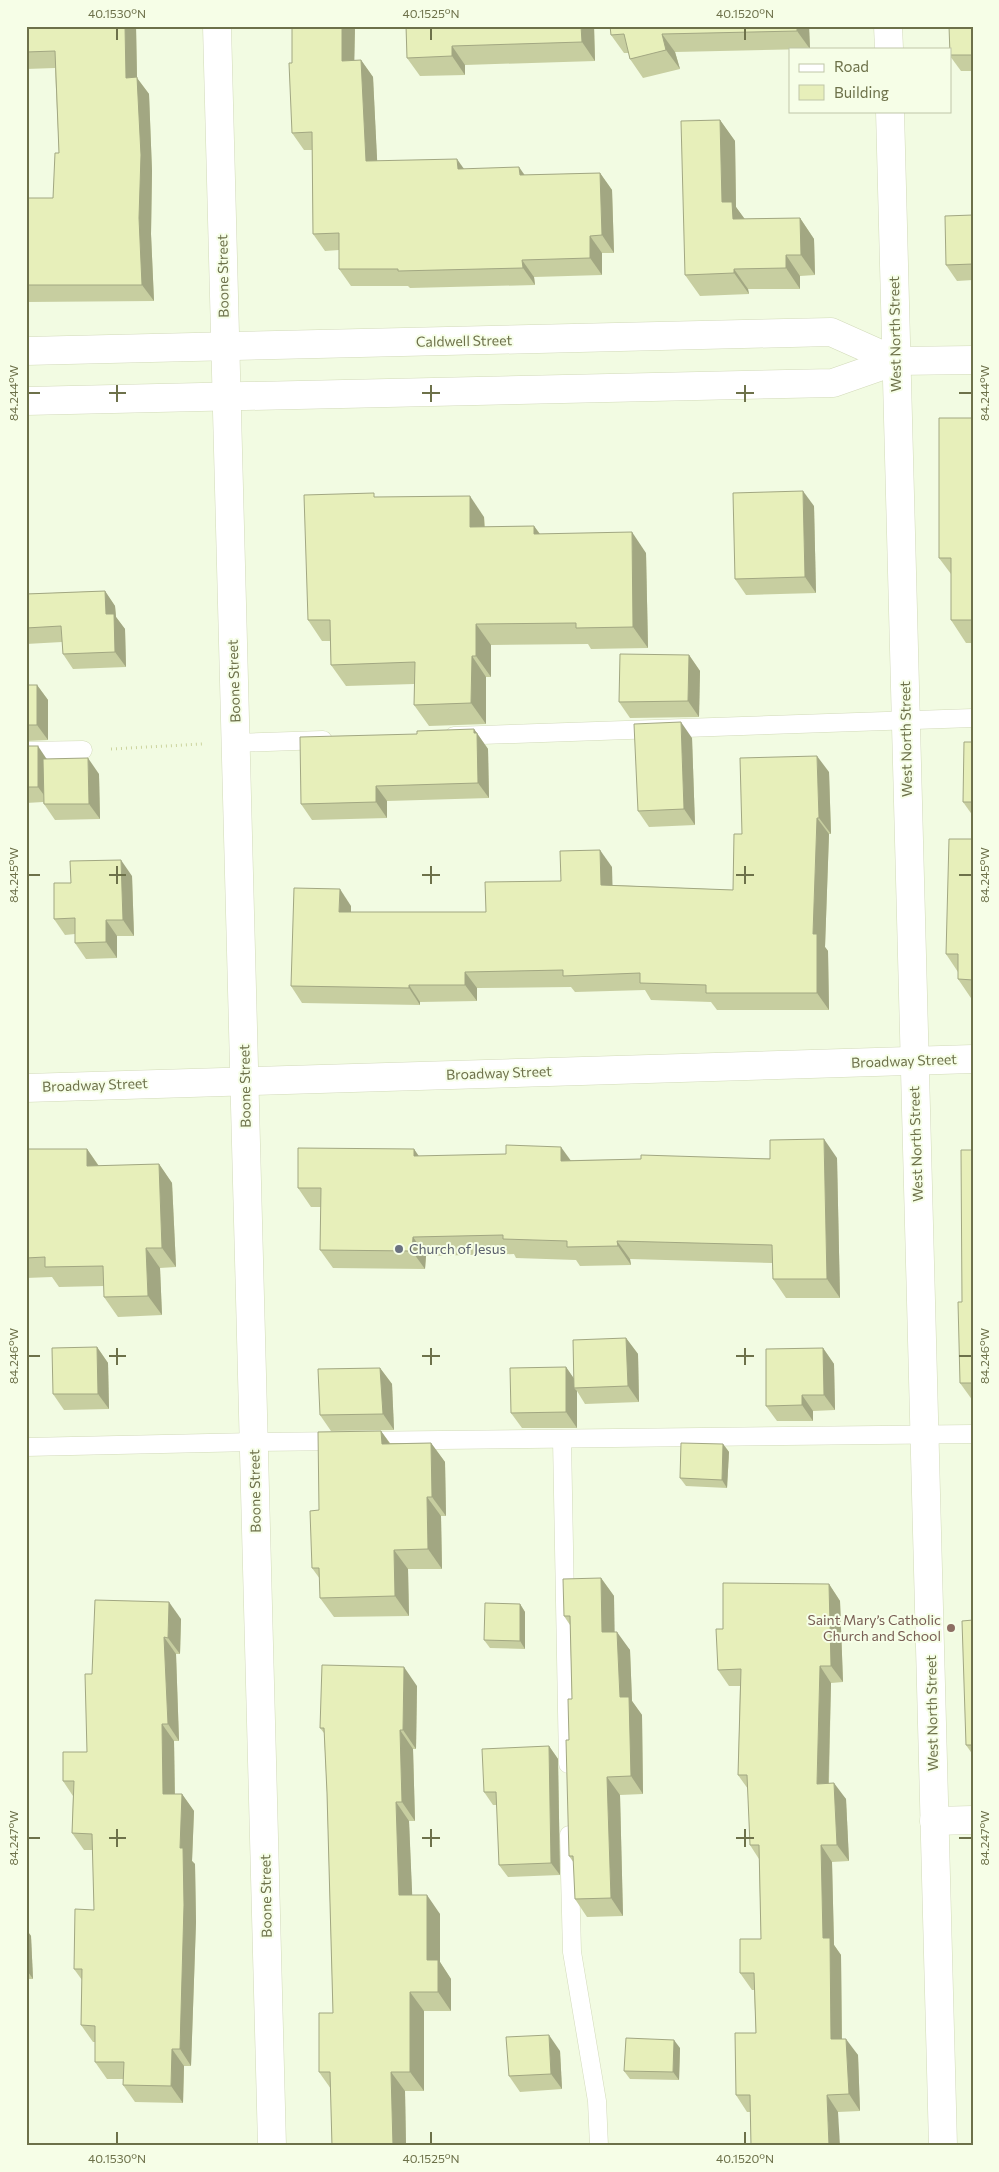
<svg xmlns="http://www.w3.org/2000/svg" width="999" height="2172" font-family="Commissioner,sans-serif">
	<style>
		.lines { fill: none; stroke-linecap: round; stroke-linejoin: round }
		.service-casing { stroke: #d2dab9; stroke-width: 19 }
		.minor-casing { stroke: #d2dab9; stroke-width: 29 }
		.tertiary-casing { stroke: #d2dab9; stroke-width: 29 }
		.path { stroke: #ccd49e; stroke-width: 3; stroke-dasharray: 1 4; stroke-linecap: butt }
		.service { stroke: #fff; stroke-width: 18 }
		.minor { stroke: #fff; stroke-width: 28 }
		.tertiary { stroke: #fff; stroke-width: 28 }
		.wall { fill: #c7cea0 }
		.shaded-wall { fill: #a2a782 }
		.building { fill: #e7efba; stroke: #a2a782 }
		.ticks { fill: none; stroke: #6d714a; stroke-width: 2 }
		.worship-dot { fill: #6b7280; stroke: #f6fee7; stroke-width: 2 }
		.education-dot { fill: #8d6e63; stroke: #f6fee7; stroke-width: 2 }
		.labels { text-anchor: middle; stroke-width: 4; stroke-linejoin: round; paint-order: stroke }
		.street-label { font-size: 14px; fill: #6d714a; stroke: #f6fee7 }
		.worship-label { font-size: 14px; fill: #5b616d; stroke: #f6fee7; text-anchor: start }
		.education-label { font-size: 14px; fill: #785e54; stroke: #f6fee7; text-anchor: end }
		.neatline { fill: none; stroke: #6d714a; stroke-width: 2 }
		.ticks-label { font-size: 12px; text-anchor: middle; fill: #6d714a }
	</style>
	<rect width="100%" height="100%" fill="#f2fbe2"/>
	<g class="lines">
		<defs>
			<g id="service">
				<polyline points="454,736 973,718"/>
				<polyline points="236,743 323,740"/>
				<polyline points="26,751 83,750"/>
				<polyline points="562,1439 568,1764"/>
				<polyline points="26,1447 254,1442 973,1434"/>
				<polyline points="569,1835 572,1952 597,2101 599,2146"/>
			</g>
			<g id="minor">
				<polyline points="217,26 272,2146"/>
				<polyline points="888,26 889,49"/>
				<polyline points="890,111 943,2146"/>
				<polyline points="26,351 831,332 896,361"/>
				<polyline points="26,401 833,383 896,361 973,360"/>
				<polyline points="934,1821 973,1820"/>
			</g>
			<polyline id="tertiary" points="26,1088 973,1059"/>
		</defs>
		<use href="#service" class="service-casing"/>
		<use href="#minor" class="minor-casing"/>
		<use href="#tertiary" class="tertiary-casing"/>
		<polyline class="path" points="111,749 202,744"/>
		<use href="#service" class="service"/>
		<use href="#minor" class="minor"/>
		<use href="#tertiary" class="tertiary"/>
	</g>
	<g class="wall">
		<polygon points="26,26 136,26 137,78 149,94 152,171 151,234 154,301 26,302 26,198 53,198 59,153 55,68 26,69"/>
		<polygon points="292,26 355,26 354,60 361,60 373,77 377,161 464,169 525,175 600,173 612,190 614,253 602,253 602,275 534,277 535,285 410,288 408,286 351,286 339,269 339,250 325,251 313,234 312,150 304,150 292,133"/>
		<polygon points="406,26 594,26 595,61 465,65 465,75 420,76 407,58"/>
		<polygon points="610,26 809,26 810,49 675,52 680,69 643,78 630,59 629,53 624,53 611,35"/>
		<polygon points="973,26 973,71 961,71 950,56 950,49"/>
		<polygon points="720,120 735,141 736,207 744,219 800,218 814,239 815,275 800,276 800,289 748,289 749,294 700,296 685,275"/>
		<polygon points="973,215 973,280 957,281 946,265"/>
		<polygon points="973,418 973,643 966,643 951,620 951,574 939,558"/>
		<polygon points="376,497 484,517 485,527 534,526 540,534 646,553 648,648 591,649 588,644 491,645 491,677 486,677 486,724 429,726 414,705 414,684 346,686 331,665 330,641 322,641 308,620"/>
		<polygon points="814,506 816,593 746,595 735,579"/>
		<polygon points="105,591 115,606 116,617 125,629 126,667 73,669 63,654 62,642 26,644 26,594"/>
		<polygon points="689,655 700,671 699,717 630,718 619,702"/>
		<polygon points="26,685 37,685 48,700 48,740 26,741"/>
		<polygon points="474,729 488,749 489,798 387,801 387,818 312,820 301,804 417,734"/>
		<polygon points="692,738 695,825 649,827 638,811"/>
		<polygon points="973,742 973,816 963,802"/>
		<polygon points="26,746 47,759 99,774 100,819 55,820 44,804 43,802 26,803"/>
		<polygon points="829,772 831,834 829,834 825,947 828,951 829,1010 717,1010 711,1002 651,1000 645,990 575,992 571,987 477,988 477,1001 420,1002 420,1005 302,1003 291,986 351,906 351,912 486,912 561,881 612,867 612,885 733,890 742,834"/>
		<polygon points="973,839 973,1001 958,979 958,972 946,954"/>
		<polygon points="132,876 134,936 117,936 117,958 86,959 75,943 75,934 65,935 54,919 71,883"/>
		<polygon points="26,1149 87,1149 99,1166 159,1164 172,1183 176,1267 160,1268 162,1315 118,1317 104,1297 104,1286 59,1287 52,1277 26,1278"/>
		<polygon points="414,1149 418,1156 571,1160 837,1158 840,1298 786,1298 773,1279 772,1263 630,1259 631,1265 580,1266 576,1260 516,1258 514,1254 426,1256 425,1269 333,1268 320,1250 321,1207 311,1207 298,1188"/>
		<polygon points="973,1150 973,1401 960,1383 962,1302"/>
		<polygon points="626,1338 638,1354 639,1402 585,1404 577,1391 577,1428 522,1428 511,1413 566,1367 574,1379"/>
		<polygon points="97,1347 108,1363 109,1409 64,1410 53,1394"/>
		<polygon points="823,1348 834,1364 835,1410 813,1411 813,1421 777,1421 766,1406"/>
		<polygon points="380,1368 392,1384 394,1430 331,1431 320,1415"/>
		<polygon points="381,1431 390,1443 431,1443 445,1462 446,1516 441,1516 442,1569 408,1569 409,1616 334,1617 320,1598 320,1579 312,1568 319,1510"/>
		<polygon points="723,1444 729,1452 727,1488 686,1486 680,1478"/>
		<polygon points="601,1578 614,1596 614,1632 630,1650 632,1701 642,1715 643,1794 620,1795 623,1916 587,1917 575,1899 574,1863 569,1856 569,1740 572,1699 570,1625 564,1616"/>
		<polygon points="829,1584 840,1601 843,1682 831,1683 829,1783 846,1799 849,1861 832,1862 834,1945 841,1955 842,2039 858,2055 860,2111 838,2112 747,2112 736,2095 756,2033 754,1990 752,1990 740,1973 761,1939 759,1859 750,1845 748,1789 738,1775 740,1686 729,1686 718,1670 723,1629"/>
		<polygon points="520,1604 525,1612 525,1649 490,1648 484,1640"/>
		<polygon points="181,1619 180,1654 176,1654 179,1741 174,1741 175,1794 182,1794 194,1811 192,1861 195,1864 196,1922 191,2066 184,2066 183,2103 135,2102 123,2085 123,2079 107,2079 95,2062 95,2042 93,2042 81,2025 82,1980 74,1969 94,1910 93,1850 84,1850 72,1833 73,1796 63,1781 87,1752 92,1674"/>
		<polygon points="973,1620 973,1755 966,1745"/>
		<polygon points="417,1686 416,1749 413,1749 415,1821 409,1821 412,1895 440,1914 440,1962 451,1979 451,2011 424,2011 424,2091 405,2091 406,2146 332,2146 331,2089 319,2072 333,2013 327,1793 324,1733 320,1728"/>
		<polygon points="549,1746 558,1759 560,1875 508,1877 499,1865 497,1805 493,1805 484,1792"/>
		<polygon points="26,1929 31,1936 33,1979 26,1979"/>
		<polygon points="680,2048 679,2080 630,2079 624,2071"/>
		<polygon points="560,2051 562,2089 520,2092 509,2076"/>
	</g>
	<g class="shaded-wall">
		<polygon points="125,26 136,26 137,78 149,94 152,171 151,234 154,301 142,285 126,78"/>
		<polygon points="342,26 355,26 354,78 342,61"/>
		<polygon points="581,26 594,26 595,61 582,42"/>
		<polygon points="797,26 809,26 810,49 797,31"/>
		<polygon points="662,34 675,52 680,69 666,50"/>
		<polygon points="452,46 465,65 465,75 452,56"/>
		<polygon points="361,60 373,77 378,178 366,161"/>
		<polygon points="720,120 735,141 736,207 747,222 733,219 722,202"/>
		<polygon points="457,159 469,176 458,169"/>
		<polygon points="519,167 531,184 520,175"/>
		<polygon points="600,173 612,190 614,253 602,235"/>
		<polygon points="800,218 814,239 815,275 801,255"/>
		<polygon points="590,236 602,253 602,275 590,258"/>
		<polygon points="786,255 800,276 800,289 786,268"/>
		<polygon points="522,260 534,277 535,285 523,268"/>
		<polygon points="734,269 748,289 749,294 734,273"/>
		<polygon points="803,491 814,506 816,593 805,577"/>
		<polygon points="470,496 484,517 485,548 470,527"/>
		<polygon points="534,526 549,547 534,534"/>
		<polygon points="632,532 646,553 648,648 633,627"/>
		<polygon points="105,591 115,606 116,617 125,629 126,667 115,652 106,614"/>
		<polygon points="476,624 491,645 491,677 476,656"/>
		<polygon points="689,655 700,671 699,717 688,701"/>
		<polygon points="472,656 486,677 486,724 471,703"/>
		<polygon points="37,685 48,700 48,740 37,725"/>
		<polygon points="681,722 692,738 695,825 684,809"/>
		<polygon points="474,729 488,749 489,798 478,783"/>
		<polygon points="38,746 48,761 49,802 38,787"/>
		<polygon points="817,756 829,772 831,834 819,818"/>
		<polygon points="88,758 99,774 100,819 89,804"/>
		<polygon points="376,786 387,801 387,818 376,802"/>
		<polygon points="817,818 829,834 825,947 828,951 829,1010 817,993 813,934"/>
		<polygon points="600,850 612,867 613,902 601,885"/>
		<polygon points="121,860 132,876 134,936 123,920"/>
		<polygon points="340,889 351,906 351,929 339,912"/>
		<polygon points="106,920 117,936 117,958 106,942"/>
		<polygon points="465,972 477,988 477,1001 465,985"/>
		<polygon points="409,985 420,1002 420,1005 409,988"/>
		<polygon points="824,1139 837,1158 840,1298 827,1279"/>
		<polygon points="561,1147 574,1165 561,1161"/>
		<polygon points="87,1149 100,1168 87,1166"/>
		<polygon points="414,1149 427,1168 414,1156"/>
		<polygon points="159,1164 172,1183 176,1267 162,1248"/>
		<polygon points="413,1237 426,1256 425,1269 412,1251"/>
		<polygon points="617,1241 630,1259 631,1265 618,1246"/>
		<polygon points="146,1248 160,1268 162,1315 148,1296"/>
		<polygon points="626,1338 638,1354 639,1402 628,1386"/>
		<polygon points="97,1347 108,1363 109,1409 98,1394"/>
		<polygon points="823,1348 834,1364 835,1410 824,1395"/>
		<polygon points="566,1367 577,1383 574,1388 577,1391 577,1428 566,1412"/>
		<polygon points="380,1368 392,1384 394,1430 383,1414"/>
		<polygon points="802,1395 813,1411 813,1421 802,1405"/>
		<polygon points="381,1431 395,1451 382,1444"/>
		<polygon points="431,1443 445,1462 446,1516 432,1497"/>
		<polygon points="723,1444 729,1452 727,1488 722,1480"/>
		<polygon points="427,1497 441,1516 442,1569 428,1549"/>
		<polygon points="394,1550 408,1569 409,1616 395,1596"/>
		<polygon points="601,1578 614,1596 615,1650 602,1632"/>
		<polygon points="829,1584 840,1601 843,1682 831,1666"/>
		<polygon points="169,1602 181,1619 180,1654 168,1638"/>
		<polygon points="520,1604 525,1612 525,1649 520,1641"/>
		<polygon points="617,1632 630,1650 632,1701 642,1715 643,1794 631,1776 620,1697"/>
		<polygon points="164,1637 176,1654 179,1741 168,1724"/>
		<polygon points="820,1666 831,1683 828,1800 817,1784"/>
		<polygon points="404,1667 417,1686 416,1749 403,1730"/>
		<polygon points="162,1724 174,1741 175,1810 163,1794"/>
		<polygon points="400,1730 413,1749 415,1821 402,1802"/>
		<polygon points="549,1746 558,1759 560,1875 551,1863"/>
		<polygon points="607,1777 620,1795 623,1916 611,1898"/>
		<polygon points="834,1783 846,1799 849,1861 837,1845"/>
		<polygon points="182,1794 194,1811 192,1861 195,1864 196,1922 191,2066 180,2049 180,1848"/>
		<polygon points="396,1802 409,1821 413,1914 399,1895"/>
		<polygon points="821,1845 832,1862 834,1945 841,1955 842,2056 831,2039 823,1938"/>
		<polygon points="427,1895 440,1914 440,1962 451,1979 451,2011 438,1992 427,1960"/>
		<polygon points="26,1929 31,1936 33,1979 26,1969"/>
		<polygon points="410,1992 424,2011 424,2091 410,2072"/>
		<polygon points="549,2035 560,2051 562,2089 551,2074"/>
		<polygon points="846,2039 858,2055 860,2111 849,2094"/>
		<polygon points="674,2040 680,2048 679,2080 673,2072"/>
		<polygon points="172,2049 184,2066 183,2103 171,2086"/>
		<polygon points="391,2072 405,2091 406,2146 393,2146"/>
		<polygon points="827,2095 838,2112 840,2146 829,2146"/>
	</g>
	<g class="building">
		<polygon points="26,26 125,26 126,78 137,77 141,155 139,218 142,285 26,285 26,198 53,198 55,153 59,153 55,51 26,52"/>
		<polygon points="292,26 342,26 342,61 361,60 366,161 457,159 458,169 519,167 520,175 600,173 602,235 590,236 590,258 522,260 523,268 398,271 398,269 339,269 339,233 313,234 312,132 292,133 289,63 292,63"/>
		<polygon points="406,26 581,26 582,42 452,46 452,56 407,58"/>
		<polygon points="610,26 797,26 797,31 662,34 666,50 630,59 624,34 611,35"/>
		<polygon points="949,26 973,26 973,55 950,55"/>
		<polygon points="720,120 722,202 732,202 733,219 800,218 801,255 786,255 786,268 734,269 734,273 685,275 681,121"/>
		<polygon points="973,215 973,264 946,265 945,216"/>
		<polygon points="939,418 973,418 973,620 951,620 951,558 939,558"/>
		<polygon points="803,491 805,577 735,579 733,493"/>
		<polygon points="374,493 374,497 470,496 470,527 534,526 534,534 632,532 633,627 576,628 576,623 476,624 476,656 472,656 471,703 414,705 415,662 331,665 330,620 308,620 304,495"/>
		<polygon points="105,591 106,614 114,614 115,652 63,654 61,626 26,628 26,594"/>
		<polygon points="620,654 689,655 688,701 619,702"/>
		<rect x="26" y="685" width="11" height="40"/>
		<polygon points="681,722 684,809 638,811 634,724"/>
		<polygon points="474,729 474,733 477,733 478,783 376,786 376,802 301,804 300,737 417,734 417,731"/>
		<polygon points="964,742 973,742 973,802 963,802"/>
		<rect x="26" y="746" width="12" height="41"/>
		<polygon points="817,756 819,818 817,818 813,934 817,934 817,993 706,993 706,985 640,983 640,973 563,976 563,970 465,972 465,985 409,985 409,988 291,986 294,888 340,889 339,912 486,912 485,882 561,881 560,851 600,850 601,885 733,890 734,834 742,834 740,758"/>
		<polygon points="88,758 89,804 44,804 43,759"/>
		<polygon points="949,839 973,839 973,980 958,979 958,954 946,954"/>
		<polygon points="121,860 123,920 106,920 106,942 75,943 75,918 54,919 54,883 71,883 70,861"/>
		<polygon points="824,1139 827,1279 773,1279 772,1245 617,1241 618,1246 567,1247 567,1241 503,1239 503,1235 413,1237 412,1251 320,1250 321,1188 298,1188 298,1148 414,1149 414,1156 506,1154 506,1145 561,1147 561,1161 641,1159 641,1155 770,1159 770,1140"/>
		<polygon points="26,1149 87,1149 87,1166 159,1164 162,1248 146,1248 148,1296 104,1297 103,1266 45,1267 45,1257 26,1258"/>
		<polygon points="961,1150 973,1150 973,1383 960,1383 958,1302 962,1302"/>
		<polygon points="626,1338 628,1386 574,1388 573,1340"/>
		<polygon points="97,1347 98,1394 53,1394 52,1348"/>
		<polygon points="823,1348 824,1395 802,1395 802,1405 766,1406 766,1349"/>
		<polygon points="566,1367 566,1412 511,1413 510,1368"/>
		<polygon points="380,1368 383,1414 320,1415 318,1369"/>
		<polygon points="381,1431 382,1444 431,1443 432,1497 427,1497 428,1549 394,1550 395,1596 320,1598 319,1568 312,1568 310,1511 319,1510 318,1432"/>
		<polygon points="681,1443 723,1444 722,1480 680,1478"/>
		<polygon points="601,1578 602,1632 617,1632 620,1697 629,1697 631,1776 607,1777 611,1898 575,1899 573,1856 569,1856 566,1740 569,1740 568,1699 572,1699 570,1616 564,1616 563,1579"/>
		<polygon points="723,1583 829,1584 831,1666 820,1666 817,1784 834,1783 837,1845 821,1845 823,1938 830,1938 831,2039 846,2039 849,2094 827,2095 829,2146 751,2146 750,2095 736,2095 735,2033 756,2033 754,1973 740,1973 740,1939 761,1939 759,1845 750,1845 747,1775 738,1775 741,1669 718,1670 716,1629 723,1629"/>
		<polygon points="95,1600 169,1602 168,1638 164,1637 168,1724 162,1724 163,1794 182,1794 180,1848 183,1848 184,1905 180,2049 172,2049 171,2086 123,2085 124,2062 95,2062 95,2026 81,2025 82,1969 74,1969 75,1909 94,1910 92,1834 72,1833 74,1781 63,1781 63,1752 87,1752 85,1674 92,1674"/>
		<polygon points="485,1603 520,1604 520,1641 484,1640"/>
		<polygon points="973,1620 973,1745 966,1745 962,1621"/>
		<polygon points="322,1665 404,1667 403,1730 400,1730 402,1802 396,1802 399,1895 427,1895 427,1960 438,1960 438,1992 410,1992 410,2072 391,2072 393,2146 332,2146 330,2072 319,2072 319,2013 333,2013 327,1793 324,1728 320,1728"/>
		<polygon points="549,1746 551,1863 499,1865 496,1792 484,1792 482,1749"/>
		<polygon points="549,2035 551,2074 509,2076 506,2037"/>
		<polygon points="626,2038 674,2040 673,2072 624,2071"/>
	</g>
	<path class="ticks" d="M 117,28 L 117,40M 431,28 L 431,40M 745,28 L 745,40M 117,385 L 117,402M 431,385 L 431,402M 745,385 L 745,402M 28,393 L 40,393M 109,393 L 126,393M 422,393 L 440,393M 736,393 L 754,393M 959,393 L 972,393M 117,866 L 117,884M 431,866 L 431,884M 745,866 L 745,884M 28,875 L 40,875M 109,875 L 126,875M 422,875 L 440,875M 736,875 L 754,875M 959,875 L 972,875M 117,1348 L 117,1365M 431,1348 L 431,1365M 745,1348 L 745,1365M 28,1356 L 40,1356M 109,1356 L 126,1356M 422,1356 L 440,1356M 736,1356 L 754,1356M 959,1356 L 972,1356M 117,1829 L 117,1847M 431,1829 L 431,1847M 745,1829 L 745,1847M 28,1838 L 40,1838M 109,1838 L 126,1838M 422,1838 L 440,1838M 736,1838 L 754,1838M 959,1838 L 972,1838M 117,2132 L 117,2144M 431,2132 L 431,2144M 745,2132 L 745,2144"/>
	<circle class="worship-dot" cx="399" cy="1249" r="5"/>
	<circle class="education-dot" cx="951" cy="1628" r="5"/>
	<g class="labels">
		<g class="street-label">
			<text transform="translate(223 276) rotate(-91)" y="5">Boone Street</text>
			<text transform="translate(895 334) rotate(-91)" y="5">West North Street</text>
			<text transform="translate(464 341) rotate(-1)" y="5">Caldwell Street</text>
			<text transform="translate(234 681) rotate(-92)" y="5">Boone Street</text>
			<text transform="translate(906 739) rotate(-91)" y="5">West North Street</text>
			<text transform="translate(904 1061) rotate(-2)" y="5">Broadway Street</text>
			<text transform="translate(499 1073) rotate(-2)" y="5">Broadway Street</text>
			<text transform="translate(95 1085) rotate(-2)" y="5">Broadway Street</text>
			<text transform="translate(245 1086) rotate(-91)" y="5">Boone Street</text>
			<text transform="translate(916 1144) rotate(-92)" y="5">West North Street</text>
			<text transform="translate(255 1491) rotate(-91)" y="5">Boone Street</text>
			<text transform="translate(932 1713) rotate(-91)" y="5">West North Street</text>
			<text transform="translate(266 1896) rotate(-91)" y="5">Boone Street</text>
		</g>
		<g class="worship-label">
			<text x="409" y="1254">Church of Jesus</text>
		</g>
		<g class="education-label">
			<text x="941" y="1625">Saint Mary’s Catholic<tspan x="941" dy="16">Church and School</tspan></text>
		</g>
	</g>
	<rect width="999" height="2172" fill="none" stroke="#f6fee7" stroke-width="55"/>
	<rect x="789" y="48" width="162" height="65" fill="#f6fee7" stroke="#bfc6a8"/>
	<rect x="799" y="64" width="25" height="8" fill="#ffffff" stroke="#bfc6a8"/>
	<text x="834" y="72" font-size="15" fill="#6d714a">Road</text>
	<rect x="799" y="85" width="25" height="15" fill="#e7efba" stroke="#bfc6a8"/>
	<text x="834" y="98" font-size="15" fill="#6d714a">Building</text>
	<rect x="28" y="28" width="944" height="2116" class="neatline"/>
	<g class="ticks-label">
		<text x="117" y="18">40.1530°N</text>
		<text x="431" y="18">40.1525°N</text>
		<text x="745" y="18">40.1520°N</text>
		<text transform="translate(985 393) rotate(-90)" y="4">84.244°W</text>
		<text transform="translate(14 393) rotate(-90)" y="4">84.244°W</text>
		<text transform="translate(985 875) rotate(-90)" y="4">84.245°W</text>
		<text transform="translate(14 875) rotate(-90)" y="4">84.245°W</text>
		<text transform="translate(14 1356) rotate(-90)" y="4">84.246°W</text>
		<text transform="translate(985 1356) rotate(-90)" y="4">84.246°W</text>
		<text transform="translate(14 1838) rotate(-90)" y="4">84.247°W</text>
		<text transform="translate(985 1838) rotate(-90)" y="4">84.247°W</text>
		<text x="117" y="2163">40.1530°N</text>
		<text x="431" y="2163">40.1525°N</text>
		<text x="745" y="2163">40.1520°N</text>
	</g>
</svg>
